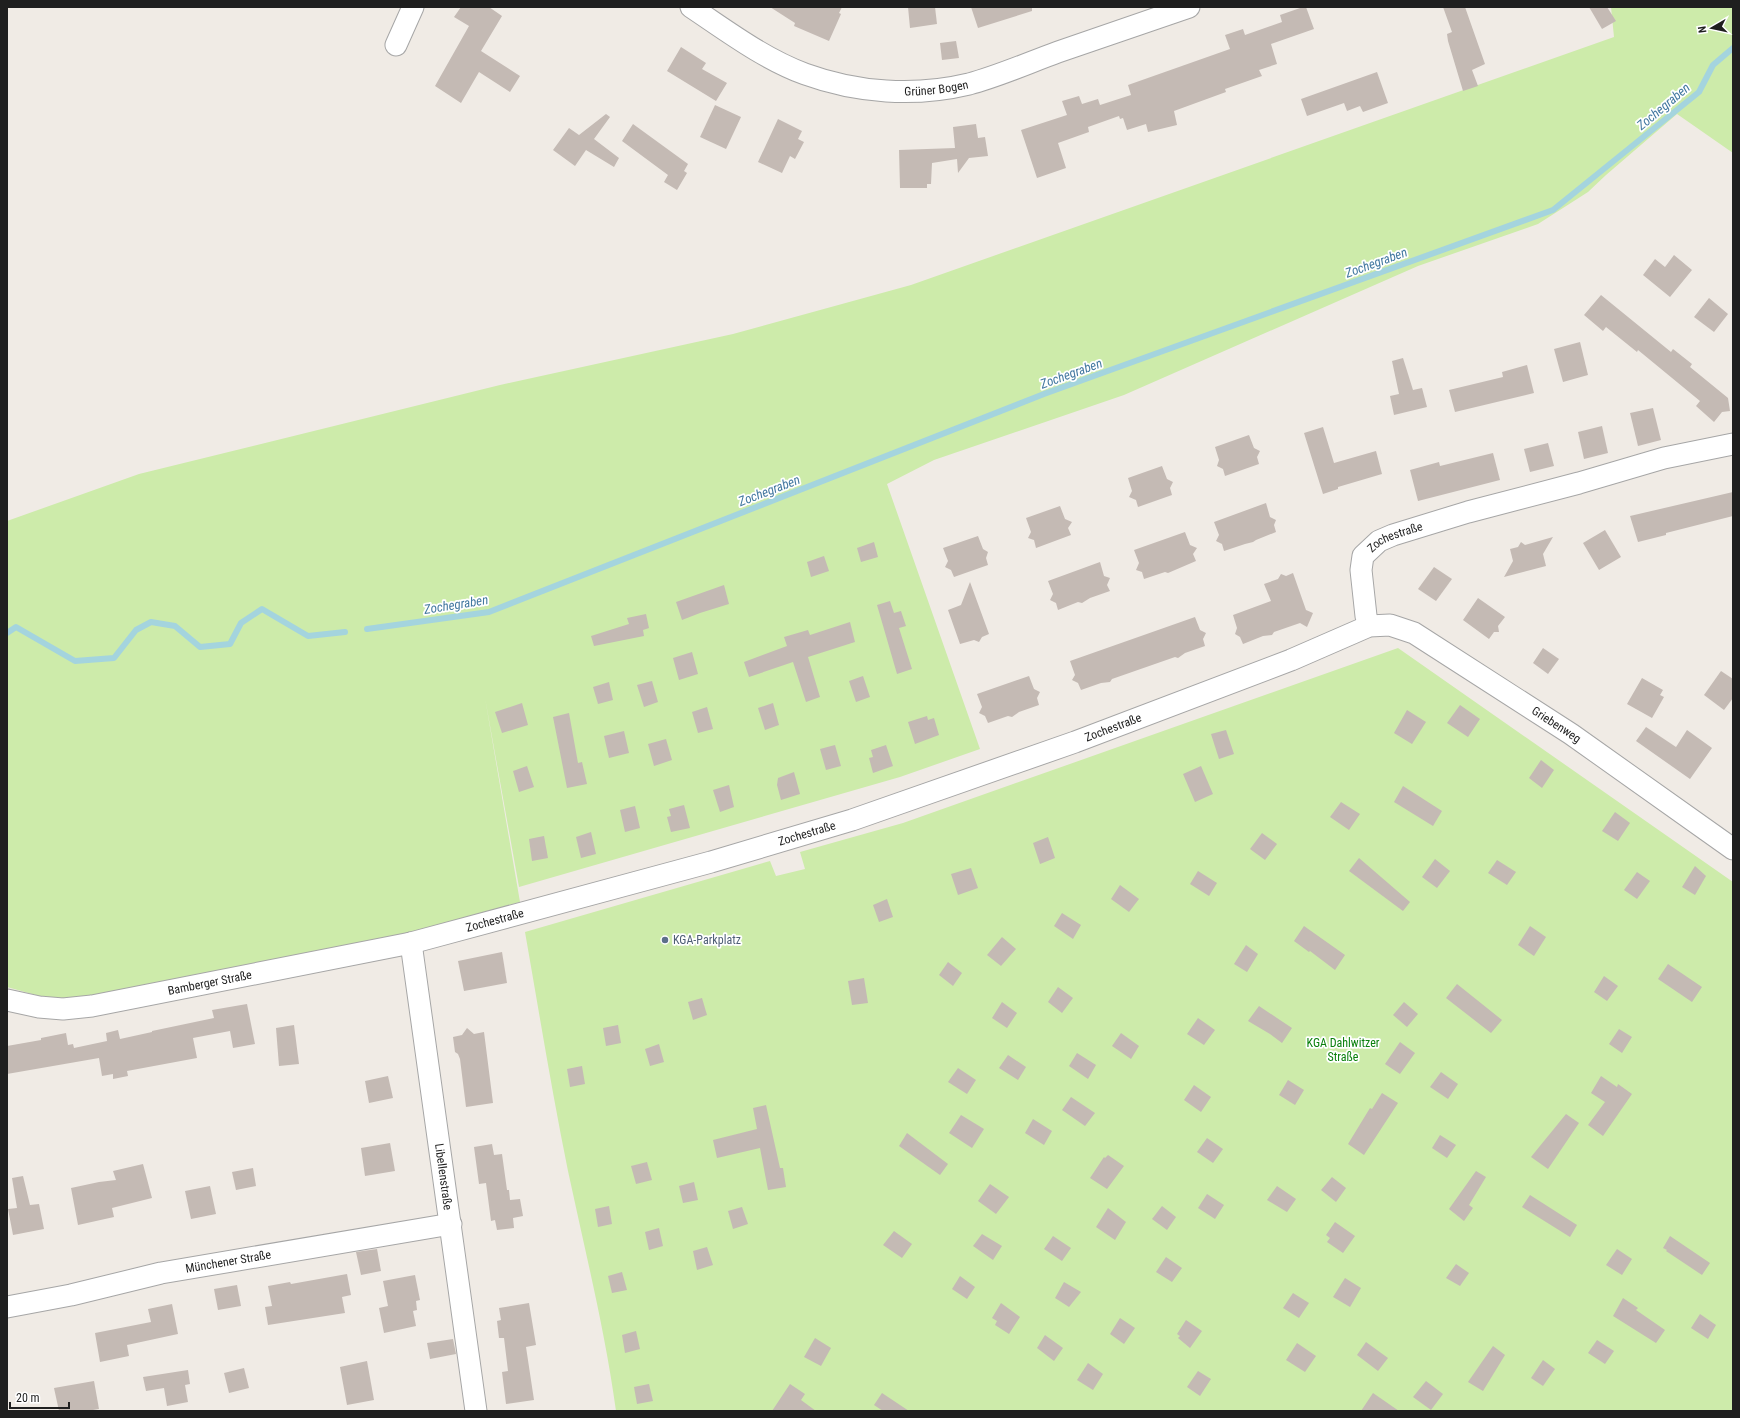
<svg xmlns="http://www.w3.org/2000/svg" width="1740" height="1418" font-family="'Roboto Condensed',sans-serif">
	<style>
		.grass { fill: #cdebaa }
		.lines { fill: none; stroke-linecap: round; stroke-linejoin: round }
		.stream { stroke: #a4d4de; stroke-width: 6 }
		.building { fill: #c4bab4 }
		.minor-casing { stroke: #a6a6a6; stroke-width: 23 }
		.minor { stroke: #fff; stroke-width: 21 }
		.service-dot { fill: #5c6f8a; stroke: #fff; stroke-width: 1.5 }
		.labels { text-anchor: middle; stroke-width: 3.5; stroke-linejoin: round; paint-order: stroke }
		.street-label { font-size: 12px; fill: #1f1f1f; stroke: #fff }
		.service-label { font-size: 12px; fill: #4e5e75; stroke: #fff; text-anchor: start }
		.park-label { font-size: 12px; fill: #0a800d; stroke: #fff }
		.water-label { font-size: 13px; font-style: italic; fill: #4378a0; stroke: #fff }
	</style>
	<rect width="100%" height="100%" fill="#f0ebe5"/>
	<g class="grass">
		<polygon points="1611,7 1733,7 1733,153 1677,114 1606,175 1588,192 1538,224 1418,266 1124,395 934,460 887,484 980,749 900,777 519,887 485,698 520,902 416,933 61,1002 7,987 7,521 139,474 500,385 733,334 911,285 1614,37"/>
		<path d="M 1398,648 L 1733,882 L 1733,1411 L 616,1411 C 605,1330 585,1251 568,1171 C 552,1092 539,1012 525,932 L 770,861 L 776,876 L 805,869 L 800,852 L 903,823 Z"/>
	</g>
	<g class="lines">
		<g class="stream">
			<polyline points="367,629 489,612 1044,394 1553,210 1699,92 1713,65 1733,48"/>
			<polyline points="7,633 16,627 75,661 114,658 136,630 151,622 175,626 200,647 230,644 241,623 262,609 308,636 345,632"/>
		</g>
	</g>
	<g class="building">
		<polygon points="461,7 489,7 502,16 481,51 520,76 510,92 479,72 461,103 435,86 469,26 454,17"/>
		<polygon points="770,7 842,7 839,13 841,14 829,41 794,26 795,23"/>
		<polygon points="908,7 935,7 937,24 910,28"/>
		<polygon points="971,7 1032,7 1032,11 978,28"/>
		<polygon points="1303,7 1306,7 1314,29 1271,44 1277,64 1259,70 1262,76 1225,89 1226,92 1174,111 1177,125 1148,132 1146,124 1127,130 1123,118 1120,119 1119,116 1088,127 1089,132 1058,143 1066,168 1037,178 1021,130 1067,115 1062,101 1079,96 1082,104 1098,99 1100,105 1131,95 1128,85 1230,49 1225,35 1243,29 1245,35 1282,22 1280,15"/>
		<polygon points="1443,7 1465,7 1485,64 1472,70 1478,86 1463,91 1448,41 1447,34 1452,32"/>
		<polygon points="1589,7 1607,7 1616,21 1602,29"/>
		<polygon points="956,41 959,58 942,60 940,43"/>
		<polygon points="681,47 706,63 702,69 727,83 716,101 667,71"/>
		<polygon points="1377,72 1388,103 1363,112 1360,106 1347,111 1344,103 1307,116 1301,99"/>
		<polygon points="715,105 741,117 726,149 700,137"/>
		<polygon points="606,114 610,117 594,139 619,158 614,167 586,150 575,166 553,150 569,128 579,135"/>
		<polygon points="778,119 802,131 798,139 804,142 795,159 790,156 782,173 758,162"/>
		<polygon points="633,124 688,164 684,171 687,173 677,190 664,182 668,175 622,141"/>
		<polygon points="976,124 978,138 985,137 988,156 969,158 958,173 957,159 932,163 931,184 927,184 927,188 900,188 899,150 955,148 953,127"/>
		<polygon points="1674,255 1692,270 1670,297 1643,275 1655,259 1665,267"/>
		<polygon points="1601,295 1671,352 1673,349 1692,364 1690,367 1728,398 1730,411 1722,412 1714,422 1696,406 1700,401 1638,350 1637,352 1606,327 1603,331 1584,315"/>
		<polygon points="1709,298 1728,314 1714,332 1694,317"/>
		<polygon points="1580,342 1588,375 1563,382 1554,349"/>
		<polygon points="1403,358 1413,390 1422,388 1427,407 1394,415 1390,396 1399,394 1392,361"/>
		<polygon points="1527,365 1534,393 1455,412 1449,390 1503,377 1502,372"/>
		<polygon points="1653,408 1661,440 1638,446 1630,413"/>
		<polygon points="1602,426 1608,453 1584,459 1578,432"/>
		<polygon points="1323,427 1334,463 1376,451 1382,474 1338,487 1338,489 1323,494 1304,433"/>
		<polygon points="1249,435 1254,448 1260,451 1257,457 1259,464 1225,476 1223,469 1217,466 1219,460 1215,447"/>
		<polygon points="1548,443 1554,466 1530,472 1524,449"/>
		<polygon points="1493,453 1500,480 1418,501 1410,470 1439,462 1440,466"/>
		<polygon points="1162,466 1167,479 1173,482 1170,488 1172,495 1138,507 1136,500 1129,497 1132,491 1128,478"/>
		<polygon points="1733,492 1733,516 1666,533 1666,535 1638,542 1630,516"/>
		<polygon points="1266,503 1270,517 1276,520 1274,525 1276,532 1256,540 1253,542 1245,544 1224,551 1222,544 1216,541 1219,535 1214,522"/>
		<polygon points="1060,506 1065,519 1072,522 1068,528 1071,535 1036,548 1034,540 1028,538 1031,532 1026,518"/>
		<polygon points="1605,530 1621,557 1599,570 1583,543"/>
		<polygon points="1185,532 1190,545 1197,548 1193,554 1196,561 1168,573 1165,572 1144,579 1142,572 1136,570 1139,563 1134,550"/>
		<polygon points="978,536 983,549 988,552 986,558 988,565 954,577 951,570 945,567 948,561 943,548"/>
		<polygon points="1553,537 1543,554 1546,566 1504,577 1513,561 1510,549 1518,547 1521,542 1525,545"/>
		<polygon points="874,542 878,557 861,562 857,548"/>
		<polygon points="824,556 829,571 811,577 807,562"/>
		<polygon points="1100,562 1104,576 1110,578 1107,585 1110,591 1090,598 1082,603 1078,602 1058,610 1056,603 1050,600 1053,594 1048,581"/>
		<polygon points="1434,567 1452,579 1436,601 1418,589"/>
		<polygon points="1293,573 1306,610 1313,613 1307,627 1300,623 1274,632 1272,635 1263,636 1243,644 1240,637 1235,634 1237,628 1233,615 1271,601 1264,584 1278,579 1281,574 1286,576"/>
		<polygon points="970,582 989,634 982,637 979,642 974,640 960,644 948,610 961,605"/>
		<polygon points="724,585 729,604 700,613 682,620 676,602"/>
		<polygon points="1478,598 1505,617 1498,626 1499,632 1494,632 1489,639 1463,620"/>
		<polygon points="890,601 894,613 901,611 906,626 899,628 912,669 897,674 877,605"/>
		<polygon points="646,614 649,628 643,630 644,636 594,646 591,636 629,624 627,618"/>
		<polygon points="1195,617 1200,630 1206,633 1203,639 1205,646 1185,653 1178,658 1175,657 1112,679 1110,682 1101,683 1081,690 1078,683 1072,680 1075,675 1070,661"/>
		<polygon points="850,622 855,642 808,657 820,697 806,702 793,662 749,677 744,662 787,646 784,637 808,630 810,635"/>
		<polygon points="1543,648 1559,659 1548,674 1533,663"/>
		<polygon points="692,652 698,674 679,680 673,658"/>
		<polygon points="1721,671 1733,679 1733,698 1724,710 1704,695"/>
		<polygon points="863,676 870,697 856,702 849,681"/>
		<polygon points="1029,676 1034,689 1040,692 1037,698 1039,705 1019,712 1012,717 1008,716 988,723 985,716 979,713 982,707 977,694"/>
		<polygon points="1642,678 1663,690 1660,695 1664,697 1652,718 1627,704"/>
		<polygon points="652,681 658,702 644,707 637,685"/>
		<polygon points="609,682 613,700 598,704 593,687"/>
		<polygon points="522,703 528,725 502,733 495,712"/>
		<polygon points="773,703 779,725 765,730 758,708"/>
		<polygon points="1460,705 1480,719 1468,737 1447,723"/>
		<polygon points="707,707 713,729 698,733 692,712"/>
		<polygon points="1407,710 1426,722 1412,744 1394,733"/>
		<polygon points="569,713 578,763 582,762 587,784 567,788 553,717"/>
		<polygon points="927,716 928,720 934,718 939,735 915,744 908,722"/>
		<polygon points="1646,727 1676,747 1687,730 1712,748 1690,779 1636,741"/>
		<polygon points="1226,730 1234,754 1219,759 1211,734"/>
		<polygon points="624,731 629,753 609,758 604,736"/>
		<polygon points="666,739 672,760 654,766 648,744"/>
		<polygon points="835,745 841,766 826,770 820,749"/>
		<polygon points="886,745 893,766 873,773 869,758 873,757 871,750"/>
		<polygon points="1541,760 1554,770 1542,788 1529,778"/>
		<polygon points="527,766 534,787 519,792 513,771"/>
		<polygon points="1201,766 1213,794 1195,802 1183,774"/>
		<polygon points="794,772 800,794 781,800 777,785 778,778"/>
		<polygon points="729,785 734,807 720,812 713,790"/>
		<polygon points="1403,786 1442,811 1433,826 1394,802"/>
		<polygon points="1341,802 1360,814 1349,830 1330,817"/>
		<polygon points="684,805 690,828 671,832 667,817 671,816 669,809"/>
		<polygon points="635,806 640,828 625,832 620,810"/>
		<polygon points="1615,812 1630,823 1618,841 1602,831"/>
		<polygon points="591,832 596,854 581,858 576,837"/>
		<polygon points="1262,833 1277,844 1265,860 1250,849"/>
		<polygon points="544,836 548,858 532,861 529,839"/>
		<polygon points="1048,837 1055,858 1040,864 1033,843"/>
		<polygon points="1359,858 1410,902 1403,911 1349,871"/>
		<polygon points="1435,859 1450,871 1437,888 1422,877"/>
		<polygon points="1497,860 1516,872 1507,885 1488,873"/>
		<polygon points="1695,866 1706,876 1695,895 1682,887"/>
		<polygon points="971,868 978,888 958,895 951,874"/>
		<polygon points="1198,871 1217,883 1209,896 1190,884"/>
		<polygon points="1637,872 1650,881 1637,899 1624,890"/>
		<polygon points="1120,885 1139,899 1129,912 1111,899"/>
		<polygon points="887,899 893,917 879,922 873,905"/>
		<polygon points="1062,913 1081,925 1073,939 1054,926"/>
		<polygon points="1304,926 1345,955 1335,970 1310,951 1309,952 1294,941"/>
		<polygon points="1530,926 1546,937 1534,956 1518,945"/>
		<polygon points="1002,937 1016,949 1001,966 987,955"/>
		<polygon points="1246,945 1258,954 1247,972 1234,964"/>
		<polygon points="502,952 507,983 464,991 458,961"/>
		<polygon points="948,962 962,973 953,986 939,975"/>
		<polygon points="1668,964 1702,987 1692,1002 1658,979"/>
		<polygon points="1604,976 1618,986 1607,1001 1594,992"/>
		<polygon points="864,978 868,1003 852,1005 848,981"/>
		<polygon points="1457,984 1502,1020 1491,1033 1446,998"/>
		<polygon points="1058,987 1073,998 1062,1013 1048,1002"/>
		<polygon points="702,998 707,1015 693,1020 688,1002"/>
		<polygon points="1002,1002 1017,1013 1007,1028 992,1018"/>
		<polygon points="1404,1002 1418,1014 1407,1027 1393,1015"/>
		<polygon points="247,1004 255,1044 233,1048 230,1031 193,1038 197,1058 127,1071 128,1076 113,1079 113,1074 102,1076 99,1058 7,1074 7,1046 41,1040 41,1038 66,1033 68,1045 73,1044 74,1048 107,1041 106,1033 118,1030 120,1039 152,1032 152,1031 214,1018 212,1010"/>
		<polygon points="1259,1006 1292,1028 1282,1043 1270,1034 1248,1021"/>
		<polygon points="1198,1018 1215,1030 1204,1045 1187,1034"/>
		<polygon points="294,1025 299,1064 279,1066 276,1028"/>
		<polygon points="618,1025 621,1043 606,1046 603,1028"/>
		<polygon points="467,1028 474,1034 484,1032 493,1103 466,1107 460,1059 458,1054 455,1052 453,1037 462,1035"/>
		<polygon points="1619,1029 1632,1037 1622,1053 1609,1044"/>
		<polygon points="1121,1033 1139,1046 1131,1059 1112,1046"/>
		<polygon points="1400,1042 1415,1053 1400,1074 1385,1064"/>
		<polygon points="659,1044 664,1062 650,1066 645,1049"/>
		<polygon points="1077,1053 1096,1065 1088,1079 1069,1066"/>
		<polygon points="1008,1055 1026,1067 1018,1080 999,1068"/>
		<polygon points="582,1066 585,1084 570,1087 567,1069"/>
		<polygon points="958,1068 976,1080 967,1094 948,1082"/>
		<polygon points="1441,1072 1458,1084 1448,1099 1430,1087"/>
		<polygon points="388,1076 393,1098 369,1103 365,1081"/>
		<polygon points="1601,1076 1617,1087 1618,1084 1632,1094 1603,1136 1588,1125 1605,1102 1591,1093"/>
		<polygon points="1288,1080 1304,1090 1295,1105 1279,1095"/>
		<polygon points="1194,1085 1211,1097 1201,1112 1184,1100"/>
		<polygon points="1382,1093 1398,1103 1364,1155 1348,1144 1370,1108 1372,1109"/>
		<polygon points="1071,1097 1095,1113 1085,1126 1062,1110"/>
		<polygon points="766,1105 780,1168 783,1168 786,1187 768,1190 760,1148 717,1158 713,1140 757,1129 753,1108"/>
		<polygon points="1566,1114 1579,1123 1548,1169 1531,1157"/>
		<polygon points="961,1115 984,1129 972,1148 949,1133"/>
		<polygon points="1033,1119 1052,1131 1044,1145 1025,1133"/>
		<polygon points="907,1133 948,1164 940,1175 899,1146"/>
		<polygon points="1440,1135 1456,1145 1447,1158 1432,1148"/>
		<polygon points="1207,1138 1223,1149 1213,1163 1197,1152"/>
		<polygon points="390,1143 395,1171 365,1176 361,1148"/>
		<polygon points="492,1144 494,1155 502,1154 507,1190 509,1190 510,1200 520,1199 523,1216 513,1218 514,1228 497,1230 495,1220 491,1221 486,1183 479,1184 474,1147"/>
		<polygon points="1108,1155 1124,1166 1107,1189 1090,1178 1104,1157 1105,1158"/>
		<polygon points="647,1162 652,1180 636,1184 631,1166"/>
		<polygon points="143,1164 152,1198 112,1208 114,1217 78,1225 71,1188 99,1182 116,1180 113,1171"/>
		<polygon points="253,1168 256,1186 236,1190 232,1172"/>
		<polygon points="1476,1171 1486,1177 1469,1205 1473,1208 1464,1221 1449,1209"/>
		<polygon points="23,1176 30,1205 39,1204 44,1229 13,1235 8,1209 17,1208 12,1178"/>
		<polygon points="1332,1177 1346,1188 1336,1202 1321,1190"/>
		<polygon points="694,1182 698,1200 683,1203 679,1186"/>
		<polygon points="990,1184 1009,1197 996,1214 978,1201"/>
		<polygon points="210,1186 216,1214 191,1219 185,1191"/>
		<polygon points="1277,1186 1296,1199 1287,1212 1267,1200"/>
		<polygon points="1207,1194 1224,1205 1215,1219 1198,1208"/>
		<polygon points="1530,1195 1577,1225 1570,1237 1522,1207"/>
		<polygon points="609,1206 612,1224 598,1227 595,1209"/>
		<polygon points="1162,1206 1176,1217 1167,1230 1152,1219"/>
		<polygon points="742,1207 748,1224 733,1229 728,1211"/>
		<polygon points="1108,1208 1126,1222 1115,1240 1096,1227"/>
		<polygon points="1335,1222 1355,1236 1343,1253 1327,1242 1330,1238 1326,1235"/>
		<polygon points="659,1228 663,1246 649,1250 645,1232"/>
		<polygon points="894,1231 912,1244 902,1258 883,1245"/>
		<polygon points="982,1234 1002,1246 993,1260 973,1246"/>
		<polygon points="1053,1236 1071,1248 1062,1261 1044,1249"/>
		<polygon points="1670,1236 1710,1263 1702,1275 1666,1251 1667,1250 1663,1248"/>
		<polygon points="707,1247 713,1265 697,1270 693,1251"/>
		<polygon points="377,1249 381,1271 361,1275 356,1252"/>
		<polygon points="1617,1249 1632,1259 1622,1275 1606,1265"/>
		<polygon points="1166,1257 1182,1268 1172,1282 1156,1272"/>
		<polygon points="1456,1264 1469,1273 1460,1286 1446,1278"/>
		<polygon points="622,1272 627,1290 612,1293 608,1276"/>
		<polygon points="347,1274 351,1295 342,1297 345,1313 268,1325 265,1307 272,1306 268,1286 290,1282 291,1284"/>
		<polygon points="415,1275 420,1300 416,1301 417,1310 413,1311 416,1326 384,1333 379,1308 388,1306 383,1281"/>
		<polygon points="960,1276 975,1287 967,1299 952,1289"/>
		<polygon points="1345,1278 1361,1288 1350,1307 1333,1297"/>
		<polygon points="1064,1282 1081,1292 1069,1307 1055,1298"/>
		<polygon points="237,1285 241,1306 218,1310 214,1289"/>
		<polygon points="1293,1293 1309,1303 1299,1318 1283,1308"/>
		<polygon points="1623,1298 1638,1308 1636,1310 1665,1330 1656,1343 1613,1316"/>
		<polygon points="529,1303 536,1345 526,1347 534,1400 506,1404 502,1372 508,1371 504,1338 499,1338 497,1321 501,1320 499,1308"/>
		<polygon points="1001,1303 1020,1317 1009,1334 995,1325 997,1321 992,1318"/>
		<polygon points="172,1304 178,1334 127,1345 129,1356 100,1362 95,1333 151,1322 148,1309"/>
		<polygon points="1700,1314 1716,1325 1708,1339 1691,1328"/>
		<polygon points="1120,1318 1135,1328 1124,1344 1110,1334"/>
		<polygon points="1186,1320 1202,1331 1190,1348 1178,1338 1180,1336 1177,1334"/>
		<polygon points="636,1331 640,1349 625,1353 622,1335"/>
		<polygon points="1045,1335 1063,1348 1054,1361 1037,1348"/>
		<polygon points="815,1338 831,1348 821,1366 804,1357"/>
		<polygon points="453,1339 456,1354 430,1359 427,1343"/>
		<polygon points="1597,1340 1614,1351 1605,1364 1588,1353"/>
		<polygon points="1366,1342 1388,1358 1378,1371 1357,1355"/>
		<polygon points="1297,1343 1316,1356 1305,1372 1286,1360"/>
		<polygon points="1493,1346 1505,1355 1483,1391 1468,1382"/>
		<polygon points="1543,1360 1555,1369 1543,1386 1531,1378"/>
		<polygon points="367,1361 374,1400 347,1405 340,1367"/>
		<polygon points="1088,1363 1103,1374 1093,1390 1077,1380"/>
		<polygon points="244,1368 249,1388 229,1393 224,1373"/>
		<polygon points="188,1370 190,1384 185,1385 188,1402 167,1406 164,1388 146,1391 143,1377"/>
		<polygon points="1198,1371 1211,1379 1200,1396 1187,1387"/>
		<polygon points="94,1381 99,1409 87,1411 59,1411 54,1388"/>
		<polygon points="1426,1381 1443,1394 1431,1410 1413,1397"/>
		<polygon points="649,1384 653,1401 637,1404 634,1387"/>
		<polygon points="790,1384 805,1394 801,1400 816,1411 772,1411"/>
		<polygon points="882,1393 909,1411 883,1411 874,1405"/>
		<polygon points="1373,1393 1399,1411 1361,1411"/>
	</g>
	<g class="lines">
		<defs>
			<g id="minor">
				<path id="s1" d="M 691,7 C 727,31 764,59 805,74 C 857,93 915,97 969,84 C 999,76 1028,63 1058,52 C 1101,37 1145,22 1189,7"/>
				<polyline points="396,45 413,7"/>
				<path id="s2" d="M 1369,626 L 1366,616 L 1361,570 L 1363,556 L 1379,541 L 1393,535 L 1468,512 L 1579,483 L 1664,458 L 1733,444"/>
				<path id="s3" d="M 411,943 L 476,1411"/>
				<path id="s4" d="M 7,1000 L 39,1007 L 63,1009 L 92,1006 L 411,943 L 711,862 L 852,820 L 1075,742 L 1291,660 L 1369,626 L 1390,625 L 1414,633 L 1571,734 L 1733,849"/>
				<path id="s5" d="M 7,1307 L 71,1295 L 161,1273 L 451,1224"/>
			</g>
		</defs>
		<use href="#minor" class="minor-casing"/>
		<use href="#minor" class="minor"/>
	</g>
	<circle class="service-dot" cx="665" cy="940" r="4"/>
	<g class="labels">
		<g class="street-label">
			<text dy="4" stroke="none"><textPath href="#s1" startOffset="266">Grüner Bogen</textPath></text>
			<text dy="4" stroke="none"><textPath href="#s2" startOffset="109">Zochestraße</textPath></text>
			<text dy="4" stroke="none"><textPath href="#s4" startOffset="1637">Griebenweg</textPath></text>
			<text dy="4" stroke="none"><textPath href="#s4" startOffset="1146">Zochestraße</textPath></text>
			<text dy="4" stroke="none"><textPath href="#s4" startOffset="822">Zochestraße</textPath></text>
			<text dy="4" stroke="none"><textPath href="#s4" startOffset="498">Zochestraße</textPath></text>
			<text dy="4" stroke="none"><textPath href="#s4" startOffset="206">Bamberger Straße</textPath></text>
			<text dy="4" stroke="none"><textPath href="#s3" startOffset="236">Libellenstraße</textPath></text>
			<text dy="4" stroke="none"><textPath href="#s5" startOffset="226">Münchener Straße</textPath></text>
		</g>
		<g class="service-label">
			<text x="673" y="944">KGA-Parkplatz</text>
		</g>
		<g class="park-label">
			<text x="1343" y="1047">KGA Dahlwitzer<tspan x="1343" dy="14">Straße</tspan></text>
		</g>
		<g class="water-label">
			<text transform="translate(1663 106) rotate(-40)" y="5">Zochegraben</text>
			<text transform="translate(1376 262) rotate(-20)" y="5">Zochegraben</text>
			<text transform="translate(1071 373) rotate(-20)" y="5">Zochegraben</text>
			<text transform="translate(769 490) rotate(-21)" y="5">Zochegraben</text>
			<text transform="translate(456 604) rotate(-9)" y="5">Zochegraben</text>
		</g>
	</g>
	<rect width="1740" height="1418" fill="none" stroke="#1f1f1f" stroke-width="16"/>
	<g transform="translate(1712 28) rotate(261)" stroke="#ffffff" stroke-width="3" paint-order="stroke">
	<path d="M0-3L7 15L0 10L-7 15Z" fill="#1f1f1f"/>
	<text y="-6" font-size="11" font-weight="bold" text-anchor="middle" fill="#1f1f1f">N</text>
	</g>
	<path d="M10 1402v6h59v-6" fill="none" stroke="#1f1f1f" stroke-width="2"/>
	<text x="16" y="1402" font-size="12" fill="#1f1f1f" stroke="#ffffff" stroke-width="3" paint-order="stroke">20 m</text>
</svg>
